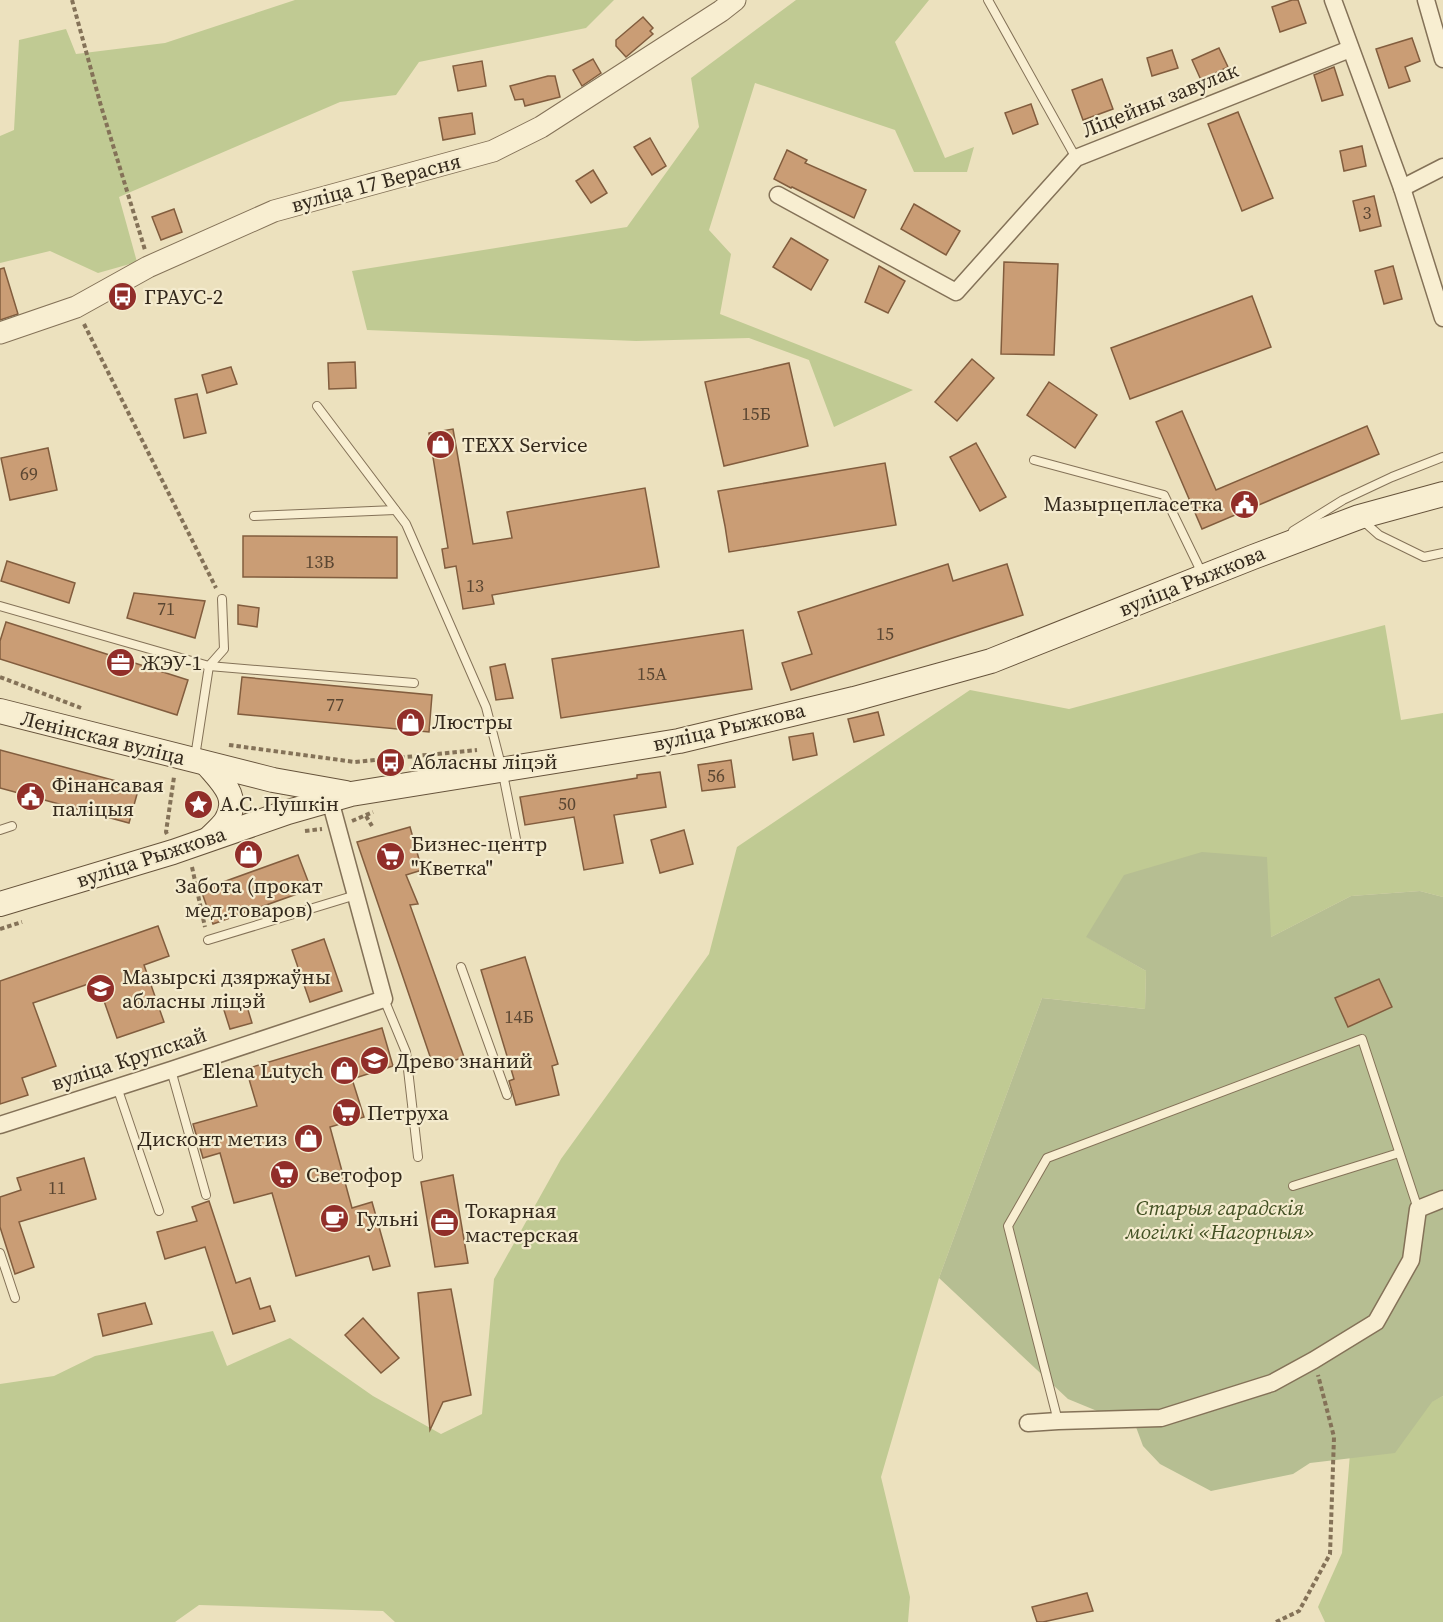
<svg xmlns="http://www.w3.org/2000/svg" width="1443" height="1622" font-family="'Source Serif 4',serif">
	<style>
		.green { fill: #c0ca93 }
		.cemetery { fill: #b6be92 }
		.building { fill: #ca9d75; stroke: #825d3e; stroke-width: 1.5 }
		.lines { fill: none; stroke-linecap: round; stroke-linejoin: round }
		.service-casing { stroke: #847258; stroke-width: 10 }
		.minor-casing { stroke: #847258; stroke-width: 19 }
		.tertiary-casing { stroke: #847258; stroke-width: 23 }
		.secondary-casing { stroke: #66533b; stroke-width: 26 }
		.path { stroke: #847258; stroke-width: 4; stroke-dasharray: 4.5 3; stroke-linecap: butt }
		.service { stroke: #f8eed1; stroke-width: 8 }
		.minor { stroke: #f8eed1; stroke-width: 16 }
		.tertiary { stroke: #f8eed1; stroke-width: 21 }
		.secondary { stroke: #f8eed1; stroke-width: 24 }
		.labels { text-anchor: middle; stroke-width: 4.5; stroke-linejoin: round; paint-order: stroke }
		.number-label { font-size: 18px; fill: #5a4632 }
		.street-label { font-size: 21px; fill: #34291c; stroke: #f4ebce }
		.poi-label { font-size: 21px; fill: #34291c; stroke: #f4ebce; text-anchor: start }
		.park-label { font-size: 21px; font-style: italic; fill: #425023; stroke: #f4ebce }
	</style>
	<rect width="100%" height="100%" fill="#ece1be"/>
	<g class="green">
		<polygon points="295,0 614,0 586,28 419,62 396,95 340,102 119,197 137,262 98,273 50,251 0,263 0,136 14,130 19,40 66,29 76,54 165,43"/>
		<polygon points="796,0 929,0 895,42 945,158 974,147 967,172 914,172 895,130 755,83 709,230 731,254 720,314 913,390 834,427 809,360 749,338 636,341 367,330 352,271 627,227 699,127 691,78"/>
		<polygon points="1385,625 1401,720 1443,713 1443,897 1420,891 1351,896 1271,937 1087,937 1146,971 1145,1009 1042,998 939,1278 881,1477 910,1597 908,1622 395,1622 383,1611 199,1605 175,1622 0,1622 0,1384 54,1376 95,1356 213,1331 227,1366 290,1338 373,1396 441,1434 482,1414 494,1279 561,1159 709,954 737,847 970,690 1069,709"/>
		<polygon points="1443,1396 1443,1622 1325,1622 1318,1607 1342,1553 1351,1441"/>
	</g>
	<polygon class="cemetery" points="1202,852 1267,857 1271,937 1351,896 1420,891 1443,897 1443,1396 1432,1402 1395,1453 1310,1463 1293,1474 1211,1491 1160,1464 1143,1446 1136,1427 1068,1399 939,1278 1042,998 1145,1009 1146,971 1086,937 1124,875"/>
	<g class="building">
		<polygon points="1292,0 1298,0 1306,23 1280,32 1272,7"/>
		<polygon points="643,17 653,28 650,31 653,34 626,57 616,46 616,40"/>
		<polygon points="1412,38 1420,61 1405,67 1410,81 1389,88 1376,49"/>
		<polygon points="1219,48 1228,67 1201,80 1192,60"/>
		<polygon points="1172,50 1178,68 1152,76 1147,58"/>
		<polygon points="593,59 601,73 582,86 573,70"/>
		<polygon points="482,61 486,86 458,91 453,66"/>
		<polygon points="1334,67 1343,95 1322,101 1314,75"/>
		<polygon points="548,76 555,76 560,97 525,106 523,99 515,100 510,86"/>
		<polygon points="1102,79 1113,109 1083,120 1072,90"/>
		<polygon points="1031,104 1038,124 1013,134 1005,113"/>
		<polygon points="1238,112 1273,198 1242,211 1208,124"/>
		<polygon points="472,113 475,134 443,140 439,118"/>
		<polygon points="650,138 666,166 652,175 634,147"/>
		<polygon points="1362,146 1366,166 1344,171 1340,151"/>
		<polygon points="787,150 807,160 805,163 866,190 854,218 792,187 791,188 774,179"/>
		<polygon points="593,170 607,193 591,203 576,181"/>
		<polygon points="1374,196 1381,226 1360,231 1353,201"/>
		<polygon points="914,204 960,231 946,255 901,229"/>
		<polygon points="174,209 182,232 161,240 152,217"/>
		<polygon points="791,238 828,260 811,290 773,267"/>
		<polygon points="1004,262 1058,264 1054,355 1001,354"/>
		<polygon points="879,266 905,281 888,313 865,302"/>
		<polygon points="1393,266 1402,299 1384,304 1375,271"/>
		<polygon points="4,268 18,314 0,320 0,269"/>
		<polygon points="1252,296 1271,347 1130,399 1111,348"/>
		<polygon points="972,359 994,378 957,421 935,402"/>
		<polygon points="355,362 356,388 329,389 328,363"/>
		<polygon points="789,363 808,446 724,466 705,382"/>
		<polygon points="231,367 237,384 207,393 202,375"/>
		<polygon points="1049,382 1097,415 1075,448 1027,415"/>
		<polygon points="197,394 206,433 184,438 175,399"/>
		<polygon points="1182,411 1216,490 1367,426 1379,454 1202,529 1156,422"/>
		<polygon points="453,429 473,544 512,538 507,512 645,488 659,567 492,595 494,604 463,609 456,566 445,568 442,549 448,548 429,433"/>
		<polygon points="976,443 1006,497 980,511 950,457"/>
		<polygon points="48,448 57,490 10,500 1,458"/>
		<polygon points="885,463 896,525 729,552 725,526 718,491"/>
		<polygon points="243,536 397,537 397,578 243,577"/>
		<polygon points="7,561 75,583 69,603 1,581"/>
		<polygon points="948,564 953,581 1007,564 1023,615 791,690 782,663 812,654 798,612"/>
		<polygon points="134,593 205,601 195,638 127,618"/>
		<polygon points="238,605 259,608 257,627 238,624"/>
		<polygon points="6,622 188,680 177,715 0,659 0,641"/>
		<polygon points="743,630 752,689 561,718 552,659"/>
		<polygon points="505,664 513,698 496,700 490,667"/>
		<polygon points="242,677 432,695 429,732 238,714"/>
		<polygon points="878,712 884,735 854,742 848,719"/>
		<polygon points="813,733 817,755 793,760 789,737"/>
		<polygon points="0,750 139,787 129,823 0,788"/>
		<polygon points="731,760 735,787 702,791 698,765"/>
		<polygon points="660,772 666,807 614,815 623,863 584,870 574,817 525,825 520,797 637,778 637,775"/>
		<polygon points="410,827 422,870 406,875 418,904 410,905 464,1057 434,1068 357,842"/>
		<polygon points="684,830 693,864 660,873 651,840"/>
		<polygon points="298,855 311,889 213,924 201,890"/>
		<polygon points="158,926 169,956 144,965 164,1022 117,1038 97,981 33,1003 56,1066 22,1078 28,1095 0,1104 0,981"/>
		<polygon points="324,939 342,991 310,1002 292,950"/>
		<polygon points="525,957 558,1064 552,1066 559,1095 516,1105 509,1081 514,1079 481,970"/>
		<polygon points="1379,979 1392,1007 1348,1027 1335,998"/>
		<polygon points="245,1000 252,1023 230,1029 223,1007"/>
		<polygon points="382,1028 393,1066 352,1079 364,1117 330,1127 352,1208 372,1202 390,1266 373,1270 369,1256 296,1276 272,1193 234,1203 220,1153 203,1158 193,1124 257,1106 246,1069"/>
		<polygon points="84,1158 96,1199 19,1222 34,1267 15,1274 0,1227 0,1197 21,1190 17,1178"/>
		<polygon points="453,1175 468,1263 435,1267 421,1182"/>
		<polygon points="209,1201 236,1283 250,1278 260,1309 270,1306 275,1321 233,1334 205,1247 165,1259 157,1232 197,1221 192,1207"/>
		<polygon points="451,1289 471,1395 443,1402 430,1430 418,1293"/>
		<polygon points="145,1303 152,1324 103,1336 98,1314"/>
		<polygon points="363,1318 399,1358 381,1373 345,1335"/>
		<polygon points="1087,1593 1093,1611 1043,1622 1037,1622 1032,1607"/>
	</g>
	<g class="lines">
		<defs>
			<g id="service">
				<polyline points="988,0 1076,158"/>
				<polyline points="317,406 406,524 486,707 502,769 517,844"/>
				<polyline points="1034,460 1164,495 1198,565 1200,574"/>
				<polyline points="254,516 395,510"/>
				<polyline points="1361,519 1379,535 1424,557 1443,553"/>
				<polyline points="1293,531 1343,500 1392,477 1443,457"/>
				<polyline points="0,606 209,666 414,683"/>
				<polyline points="195,757 209,666 224,649 222,599"/>
				<polyline points="0,830 12,826"/>
				<polyline points="208,940 356,895"/>
				<polyline points="461,967 507,1095"/>
				<polyline points="384,999 406,1052 418,1157"/>
				<polyline points="171,1070 206,1195"/>
				<polyline points="117,1087 159,1211"/>
				<polyline points="1293,1186 1399,1153"/>
				<polyline points="0,1253 15,1298"/>
				<polyline points="1058,1421 1008,1226 1047,1158 1362,1039 1418,1209"/>
			</g>
			<g id="minor">
				<polyline points="1333,0 1402,188 1443,318"/>
				<polyline points="1426,0 1443,59"/>
				<polyline points="1402,188 1443,167"/>
				<polyline points="778,195 956,292 1076,158 1350,49"/>
				<polyline points="0,1125 171,1070 384,999 330,800"/>
				<polyline points="1028,1423 1058,1421 1161,1418 1272,1383 1314,1360 1376,1322 1411,1260 1418,1209 1443,1199"/>
			</g>
			<polyline id="tertiary" points="0,333 76,307 148,267 274,211 493,151 541,127 721,11 735,0"/>
			<g id="secondary">
				<polyline points="0,711 273,780 346,793"/>
				<path d="M 207,764 C 221,781 241,797 226,821 C 222,827 215,833 210,838"/>
				<polyline points="0,904 173,852 288,812 351,794 679,741 854,699 991,661 1253,557 1359,517 1443,494"/>
			</g>
		</defs>
		<use href="#service" class="service-casing"/>
		<use href="#minor" class="minor-casing"/>
		<use href="#tertiary" class="tertiary-casing"/>
		<use href="#secondary" class="secondary-casing"/>
		<g class="path">
			<polyline points="72,0 101,106 145,250"/>
			<polyline points="84,324 216,588"/>
			<polyline points="0,677 81,708"/>
			<polyline points="229,745 355,762 477,750"/>
			<polyline points="366,816 372,826"/>
			<polyline points="352,821 373,812"/>
			<polyline points="305,831 322,829"/>
			<polyline points="167,834 166,832 174,777"/>
			<polyline points="192,867 205,927"/>
			<polyline points="0,929 22,922"/>
			<polyline points="1276,1622 1299,1611 1330,1554 1334,1437 1318,1375"/>
		</g>
		<use href="#service" class="service"/>
		<use href="#minor" class="minor"/>
		<use href="#tertiary" class="tertiary"/>
		<use href="#secondary" class="secondary"/>
	</g>
	<defs>
		<symbol id="bus-disc" viewBox="-11 -11 22 22"><circle r="9.5" fill="#912e29" stroke="#f4ebce"/><path d="M-5-6H5V4H4V6H2V4H-2V6H-4V4H-5ZM-3.5-4V0h7V-4ZM-3.5 1.2v1.5H-2V1.2ZM2 1.2v1.5H3.5V1.2Z" fill="#fff"/></symbol>
		<symbol id="shop-disc" viewBox="-11 -11 22 22"><circle r="9.5" fill="#912e29" stroke="#f4ebce"/><path d="M-5-2.5h2.3a2.7 3.5 0 0 1 5.4 0H5L5.5 6h-11ZM-1.5-2.5h3a1.5 2.3 0 0 0-3 0Z" fill="#fff"/></symbol>
		<symbol id="civic-disc" viewBox="-11 -11 22 22"><circle r="9.5" fill="#912e29" stroke="#f4ebce"/><path d="M-.6-6.5H3V-4.5H.6V-3L4-1V1h2V6H-6V1h2V-1L-.6-3ZM-1.2 2.5V6h2.4V2.5Z" fill="#fff"/></symbol>
		<symbol id="office-disc" viewBox="-11 -11 22 22"><circle r="9.5" fill="#912e29" stroke="#f4ebce"/><path d="M-6-3h4V-5.5h4V-3h4V5H-6ZM-1-4.5V-3h2v-1.5ZM-6 0V1H6V0Z" fill="#fff"/></symbol>
		<symbol id="sight-disc" viewBox="-11 -11 22 22"><circle r="9.5" fill="#912e29" stroke="#f4ebce"/><path d="M0-6L1.8-2.2L6-1.7L2.9 1.2L3.7 5.4L0 3.3L-3.7 5.4L-2.9 1.2L-6-1.7L-1.8-2.2Z" fill="#fff"/></symbol>
		<symbol id="supermarket-disc" viewBox="-11 -11 22 22"><circle r="9.5" fill="#912e29" stroke="#f4ebce"/><path d="M-6-5.5h2.5l.6 2H6L4.5 2H-2.5L-4.4-4H-6ZM-1.5 3.2a1.3 1.3 0 1 0 .1 0ZM3 3.2a1.3 1.3 0 1 0 .1 0Z" fill="#fff"/></symbol>
		<symbol id="school-disc" viewBox="-11 -11 22 22"><circle r="9.5" fill="#912e29" stroke="#f4ebce"/><path d="M0-5L7-2L0 1L-7-2ZM-4 1L0 2.5L4 1V4Q0 6-4 4Z" fill="#fff"/></symbol>
		<symbol id="university-disc" viewBox="-11 -11 22 22"><circle r="9.5" fill="#912e29" stroke="#f4ebce"/><path d="M0-5L7-2L0 1L-7-2ZM-4 1L0 2.5L4 1V4Q0 6-4 4Z" fill="#fff"/></symbol>
		<symbol id="cafe-disc" viewBox="-11 -11 22 22"><circle r="9.5" fill="#912e29" stroke="#f4ebce"/><path d="M-5.5-4.5H6V0H3Q3 3.5 0 3.5H-2.5Q-5.5 3.5-5.5 0ZM3-3.2v2h1.7v-2ZM-6 4.5H4V6H-6Z" fill="#fff"/></symbol>
	</defs>
	<g fill-rule="evenodd">
		<use href="#bus-disc" x="106" y="280" width="33" height="33"/>
		<use href="#shop-disc" x="424" y="428" width="33" height="33"/>
		<use href="#civic-disc" x="1228" y="488" width="33" height="33"/>
		<use href="#office-disc" x="104" y="646" width="33" height="33"/>
		<use href="#shop-disc" x="394" y="706" width="33" height="33"/>
		<use href="#bus-disc" x="374" y="746" width="33" height="33"/>
		<use href="#civic-disc" x="14" y="780" width="33" height="33"/>
		<use href="#sight-disc" x="182" y="788" width="33" height="33"/>
		<use href="#shop-disc" x="232" y="838" width="33" height="33"/>
		<use href="#supermarket-disc" x="374" y="840" width="33" height="33"/>
		<use href="#school-disc" x="84" y="972" width="33" height="33"/>
		<use href="#university-disc" x="358" y="1044" width="33" height="33"/>
		<use href="#shop-disc" x="328" y="1054" width="33" height="33"/>
		<use href="#supermarket-disc" x="330" y="1096" width="33" height="33"/>
		<use href="#shop-disc" x="292" y="1122" width="33" height="33"/>
		<use href="#supermarket-disc" x="268" y="1158" width="33" height="33"/>
		<use href="#cafe-disc" x="318" y="1202" width="33" height="33"/>
		<use href="#office-disc" x="428" y="1206" width="33" height="33"/>
	</g>
	<g class="labels">
		<g class="number-label">
			<text x="1367" y="219">3</text>
			<text x="756" y="420">15Б</text>
			<text x="29" y="480">69</text>
			<text x="320" y="568">13В</text>
			<text x="475" y="592">13</text>
			<text x="166" y="615">71</text>
			<text x="885" y="640">15</text>
			<text x="652" y="680">15А</text>
			<text x="335" y="711">77</text>
			<text x="716" y="782">56</text>
			<text x="567" y="810">50</text>
			<text x="519" y="1023">14Б</text>
			<text x="57" y="1194">11</text>
		</g>
		<g class="street-label">
			<text transform="translate(1160 100) rotate(-22)" y="7">Ліцейны завулак</text>
			<text transform="translate(376 183) rotate(-15)" y="7">вуліца 17 Верасня</text>
			<text transform="translate(1192 581) rotate(-22)" y="7">вуліца Рыжкова</text>
			<text transform="translate(729 727) rotate(-13)" y="7">вуліца Рыжкова</text>
			<text transform="translate(103 738) rotate(14)" y="7">Ленінская вуліца</text>
			<text transform="translate(151 857) rotate(-18)" y="7">вуліца Рыжкова</text>
			<text transform="translate(129 1059) rotate(-18)" y="7">вуліца Крупскай</text>
		</g>
		<g class="poi-label">
			<text x="144" y="304">ГРАУС-2</text>
			<text x="462" y="452">TEXX Service</text>
			<text x="1223" y="511" text-anchor="end">Мазырцепласетка</text>
			<text x="141" y="670">ЖЭУ-1</text>
			<text x="432" y="729">Люстры</text>
			<text x="411" y="769">Абласны ліцэй</text>
			<text x="52" y="792">Фінансавая<tspan x="52" dy="24">паліцыя</tspan></text>
			<text x="220" y="811">А.С. Пушкін</text>
			<text x="411" y="851">Бизнес-центр<tspan x="411" dy="24">"Кветка"</tspan></text>
			<text x="249" y="893" text-anchor="middle">Забота (прокат<tspan x="249" dy="24">мед.товаров)</tspan></text>
			<text x="122" y="984">Мазырскі дзяржаўны<tspan x="122" dy="24">абласны ліцэй</tspan></text>
			<text x="395" y="1068">Древо знаний</text>
			<text x="324" y="1078" text-anchor="end">Elena Lutych</text>
			<text x="367" y="1120">Петруха</text>
			<text x="287" y="1146" text-anchor="end">Дисконт метиз</text>
			<text x="306" y="1182">Светофор</text>
			<text x="465" y="1218">Токарная<tspan x="465" dy="24">мастерская</tspan></text>
			<text x="356" y="1226">Гульнi</text>
		</g>
		<g class="park-label">
			<text x="1220" y="1215">Старыя гарадскія<tspan x="1220" dy="24">могілкі «Нагорныя»</tspan></text>
		</g>
	</g>
</svg>
